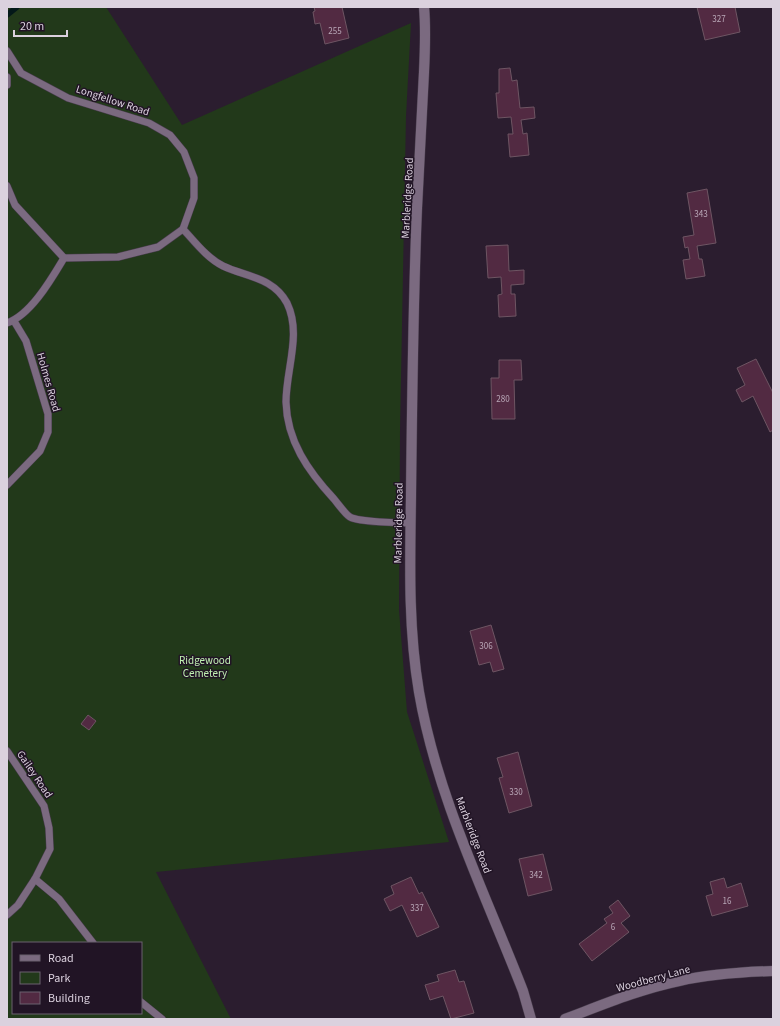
<svg xmlns="http://www.w3.org/2000/svg" width="780" height="1026" font-family="'Source Sans 3',sans-serif">
	<style>
		.green { fill: #22391a; fill-rule: evenodd }
		.lines { fill: none; stroke-linecap: round; stroke-linejoin: round }
		.stream { stroke: #041819; stroke-width: 5.5 }
		.building { fill: #522a42; stroke: #6e5563 }
		.lane-casing { stroke: #473c4b; stroke-width: 8 }
		.street-casing { stroke: #473c4b; stroke-width: 11 }
		.lane { stroke: #7b6a80; stroke-width: 7 }
		.street { stroke: #7b6a80; stroke-width: 10 }
		.labels { text-anchor: middle; stroke-width: 3; stroke-linejoin: round; paint-order: stroke }
		.number-label { font-size: 9px; fill: #b9a7b7 }
		.street-label { font-size: 11px; fill: #dbd1de; stroke: #211425 }
		.park-label { font-size: 11px; fill: #c1f1b2; stroke: #211425 }
	</style>
	<rect width="100%" height="100%" fill="#2b1d2f"/>
	<path class="green" d="M 7,7 L 106,7 L 182,125 L 411,23 L 406,116 L 400,430 L 399,610 L 407,712 L 449,842 L 156,872 L 231,1019 L 7,1019 ZM 13,943 L 141,943 L 141,1013 L 13,1013 Z"/>
	<g class="lines">
		<polyline class="stream" points="7,15 17,7"/>
	</g>
	<g class="building">
		<polygon points="314,7 342,7 349,38 325,44 320,23 315,24 313,12 315,11"/>
		<polygon points="697,7 735,7 740,32 705,40"/>
		<polygon points="510,68 512,81 517,80 520,108 534,107 535,118 521,120 523,134 527,133 529,155 510,157 508,134 513,134 511,117 498,118 496,93 499,93 499,69"/>
		<polygon points="707,189 716,243 697,246 699,259 702,259 705,276 686,279 683,260 690,259 688,247 685,248 683,237 694,235 687,193"/>
		<polygon points="508,245 509,271 524,270 524,284 511,285 511,294 515,294 516,316 499,317 498,295 502,294 501,277 488,278 486,246"/>
		<polygon points="756,359 773,393 773,430 770,432 753,396 742,402 736,390 745,385 737,368"/>
		<polygon points="499,360 521,360 522,380 514,380 515,419 492,419 491,378 499,378"/>
		<polygon points="491,625 504,669 493,672 490,662 479,665 470,631"/>
		<polygon points="88,715 96,721 89,730 81,724"/>
		<polygon points="518,752 532,806 509,813 499,778 503,777 497,758"/>
		<polygon points="543,854 552,890 528,896 519,859"/>
		<polygon points="411,877 419,894 422,892 439,927 417,937 402,905 390,911 384,899 394,894 391,886"/>
		<polygon points="724,878 727,888 741,883 748,906 712,916 706,896 713,894 710,882"/>
		<polygon points="618,900 630,916 621,923 629,932 592,961 579,944 607,923 604,919 613,913 609,907"/>
		<polygon points="455,970 459,982 464,981 474,1013 451,1019 443,996 430,1000 425,985 439,981 437,975"/>
	</g>
	<g class="lines">
		<defs>
			<g id="lane">
				<polyline points="7,51 21,73 68,98 149,123 170,135 184,152 194,178 194,198 183,229 158,247 118,257 64,258"/>
				<polyline points="7,77 7,85"/>
				<polyline points="7,186 15,205 64,258"/>
				<path d="M 183,229 C 195,242 207,258 223,266 C 246,277 273,277 287,303 C 302,334 286,369 286,402 C 287,441 308,471 334,499 C 339,505 345,514 350,517 C 359,522 399,523 411,523"/>
				<path d="M 7,323 C 31,315 52,278 64,258"/>
				<polyline points="7,485 40,451 48,432 48,414 26,341 14,321"/>
				<polyline points="7,751 44,806 49,828 50,849 35,879 18,905 7,915"/>
				<polyline points="35,879 59,899 93,943"/>
				<polyline points="141,1002 162,1019"/>
			</g>
			<g id="street">
				<path d="M 424,7 C 426,29 425,51 424,72 C 422,118 419,163 417,208 C 413,304 412,400 411,496 C 410,562 408,627 419,692 C 437,797 485,893 523,991 L 531,1019"/>
				<path d="M 565,1019 C 602,1005 640,989 679,981 C 710,974 741,972 773,971"/>
			</g>
		</defs>
		<use href="#lane" class="lane-casing"/>
		<use href="#street" class="street-casing"/>
		<use href="#lane" class="lane"/>
		<use href="#street" class="street"/>
	</g>
	<g class="labels">
		<g class="number-label">
			<text x="719" y="22">327</text>
			<text x="335" y="34">255</text>
			<text x="701" y="217">343</text>
			<text x="503" y="402">280</text>
			<text x="486" y="649">306</text>
			<text x="516" y="795">330</text>
			<text x="536" y="878">342</text>
			<text x="727" y="904">16</text>
			<text x="417" y="911">337</text>
			<text x="613" y="930">6</text>
		</g>
		<g class="street-label">
			<text transform="translate(113 100) rotate(18)" y="4">Longfellow Road</text>
			<text transform="translate(407 198) rotate(-87)" y="4">Marbleridge Road</text>
			<text transform="translate(49 382) rotate(74)" y="4">Holmes Road</text>
			<text transform="translate(398 523) rotate(-89)" y="4">Marbleridge Road</text>
			<text transform="translate(35 774) rotate(56)" y="4">Gailey Road</text>
			<text transform="translate(474 835) rotate(69)" y="4">Marbleridge Road</text>
			<text transform="translate(653 978) rotate(-15)" y="4">Woodberry Lane</text>
		</g>
		<g class="park-label">
			<text x="205" y="664">Ridgewood<tspan x="205" dy="13">Cemetery</tspan></text>
		</g>
	</g>
	<rect width="780" height="1026" fill="none" stroke="#dbd1de" stroke-width="16"/>
	<rect x="12" y="942" width="130" height="72" fill="#211425" stroke="#6b606f"/>
	<rect x="20" y="955" width="20" height="6" fill="#7b6a80" stroke="#6b606f"/>
	<text x="48" y="962" font-size="12" fill="#dbd1de">Road</text>
	<rect x="20" y="972" width="20" height="12" fill="#22391a" stroke="#6b606f"/>
	<text x="48" y="982" font-size="12" fill="#dbd1de">Park</text>
	<rect x="20" y="992" width="20" height="12" fill="#522a42" stroke="#6b606f"/>
	<text x="48" y="1002" font-size="12" fill="#dbd1de">Building</text>
	<path d="M14 30v6h53v-6" fill="none" stroke="#dbd1de" stroke-width="2"/>
	<text x="20" y="30" font-size="12" fill="#dbd1de" stroke="#211425" stroke-width="3" paint-order="stroke">20 m</text>
</svg>
